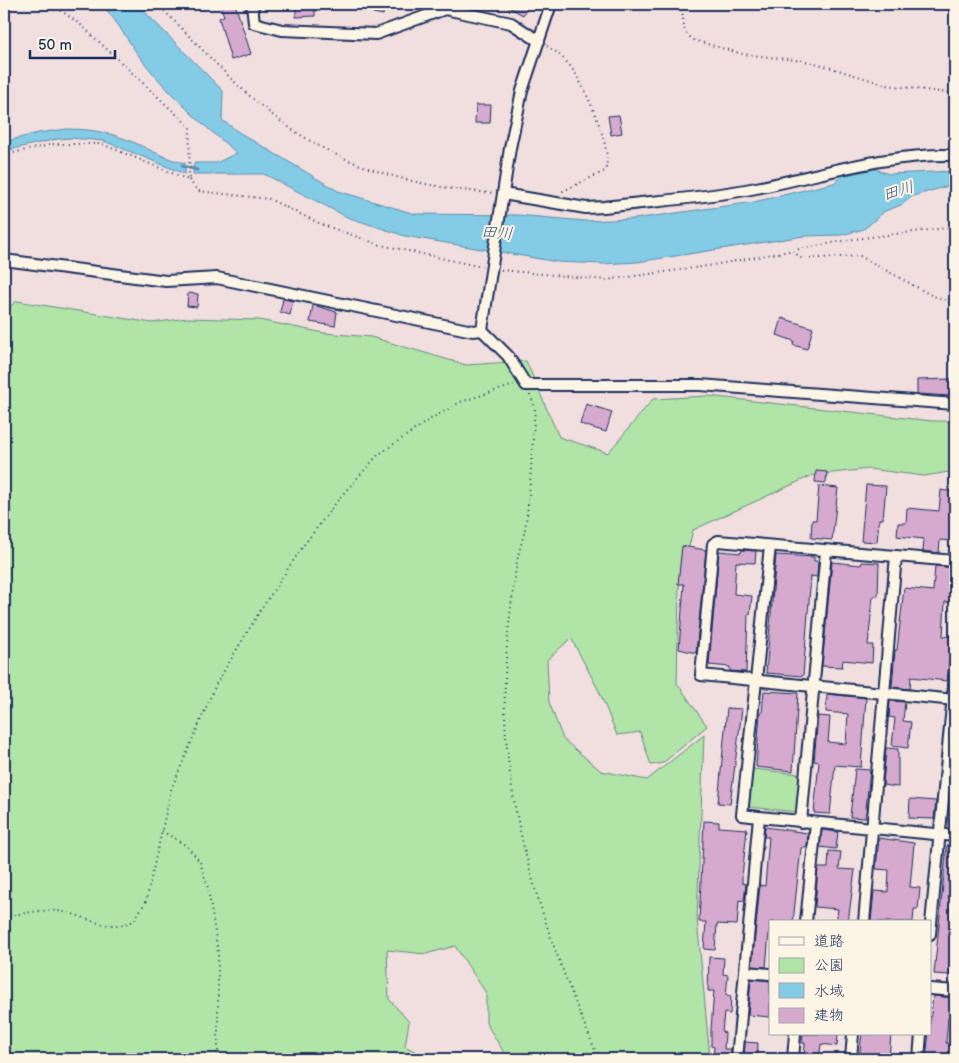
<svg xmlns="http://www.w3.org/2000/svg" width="959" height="1063" font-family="'Balsamiq Sans','Klee One',sans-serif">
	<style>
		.green { fill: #b0e5a7; stroke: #668a82 }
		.water { fill: #84cce5; stroke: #5a8daf }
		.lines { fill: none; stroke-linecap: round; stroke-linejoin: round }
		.stream { stroke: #5a8daf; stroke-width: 3 }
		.building { fill: #d6aace; stroke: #1b2f5e }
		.street-casing { stroke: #1b2f5e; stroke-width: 14 }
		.path { stroke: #1b2f5e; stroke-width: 2; stroke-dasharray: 1 4; stroke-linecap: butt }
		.street { stroke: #fcf5e5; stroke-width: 10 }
		.labels { text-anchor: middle; stroke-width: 4; stroke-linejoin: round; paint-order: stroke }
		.water-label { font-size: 16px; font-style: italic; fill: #355680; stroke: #fcf5e5 }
	</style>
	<rect width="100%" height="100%" fill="#f1dede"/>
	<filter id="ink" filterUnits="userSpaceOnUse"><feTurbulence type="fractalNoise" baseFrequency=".02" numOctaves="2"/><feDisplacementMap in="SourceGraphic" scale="10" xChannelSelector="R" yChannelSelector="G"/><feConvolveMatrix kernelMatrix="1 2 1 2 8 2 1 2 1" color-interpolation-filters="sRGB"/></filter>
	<g filter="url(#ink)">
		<g class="green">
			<polygon points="17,301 152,323 187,318 259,320 324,333 371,337 466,365 526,361 559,437 608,453 653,399 708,396 932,421 955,421 955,471 924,476 869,469 813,475 693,530 679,587 677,683 707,726 663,763 651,765 640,732 617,735 599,691 571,638 547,660 549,702 563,739 601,771 647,780 704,735 697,919 710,1059 508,1059 486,1023 486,993 455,946 426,954 387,950 389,999 409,1022 405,1046 429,1059 4,1059 4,311"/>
			<polygon points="753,769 800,774 797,812 749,807"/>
		</g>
		<g class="water">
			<path d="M 101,4 L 137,4 L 223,91 L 222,120 L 240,133 L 338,191 L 415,214 L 517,215 L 585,221 L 634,219 L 754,202 L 834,183 L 841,176 L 875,169 L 889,174 L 955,171 L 955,184 L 913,196 L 901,205 L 885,211 L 864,229 L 841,235 L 804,236 L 637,262 L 603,264 L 558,262 L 405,236 L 347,217 L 264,174 L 193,174 L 194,163 L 216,163 L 237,153 C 205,127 173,98 146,65 C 130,46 119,22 101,4 Z"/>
			<path d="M 67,129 C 88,129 108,132 128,140 C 148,148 164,159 185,163 L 185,174 L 104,141 L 71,138 L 57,139 L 4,151 L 4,142 L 38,133 Z"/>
		</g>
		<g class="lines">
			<polyline class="stream" points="182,166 197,170"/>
		</g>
		<g class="building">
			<polygon points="220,4 235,4 251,54 231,60 219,18 224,16"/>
			<polygon points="296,4 315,4 315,16 296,17"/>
			<polygon points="374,4 385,4 383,15 373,13"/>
			<polygon points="503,4 530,4 523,15"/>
			<polygon points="476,105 491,105 490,123 475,123"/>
			<polygon points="619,115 622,133 611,135 608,116"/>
			<polygon points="188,293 198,294 197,307 187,306"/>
			<polygon points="283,299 293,301 290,315 280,312"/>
			<polygon points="313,305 337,312 335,326 310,322"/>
			<polygon points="782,318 813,328 807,349 793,345 794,341 777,335"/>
			<polygon points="952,379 951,396 917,394 917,380"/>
			<polygon points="586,404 612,412 606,432 580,424"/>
			<polygon points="816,471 827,472 826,483 815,482"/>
			<polygon points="866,485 886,486 883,519 879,519 877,542 861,541"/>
			<polygon points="819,486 838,488 832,540 811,538 812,520 816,520"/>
			<polygon points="941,490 952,492 950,525 953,525 951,541 940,540 939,553 923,551 924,539 897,536 898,523 906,523 907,508 939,511"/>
			<polygon points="682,546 706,550 696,653 679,649 684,584 678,584"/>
			<polygon points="742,550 756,551 755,563 736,562 734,594 752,596 750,614 748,614 746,672 730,671 730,667 709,665 719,551 741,553"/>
			<polygon points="776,555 814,557 814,561 818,561 817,577 811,576 803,676 766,673"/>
			<polygon points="832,562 861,565 862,562 879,563 878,596 873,596 868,645 873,645 872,663 843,660 842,667 822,666"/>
			<polygon points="935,566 954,568 951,602 945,602 943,636 952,637 947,681 911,677 910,689 892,687 895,650 897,650 904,588 933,591"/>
			<polygon points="764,691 798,693 793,771 756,767 760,713 762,713"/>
			<polygon points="827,694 866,698 861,767 835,765 830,814 814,813 819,762 814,761 818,716 830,717 828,742 846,744 848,714 826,712"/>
			<polygon points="890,701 905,702 903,721 911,722 908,748 892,746 895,718 889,717"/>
			<polygon points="727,708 742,709 730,804 718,803"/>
			<polygon points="886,748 898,749 898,787 883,785"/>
			<polygon points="855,769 870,770 865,818 850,817"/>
			<polygon points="910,799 936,801 934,819 909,818"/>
			<polygon points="704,821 719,822 719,827 747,829 742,877 742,883 746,884 744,901 739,900 737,925 717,924 715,950 704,949 706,922 699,922"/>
			<polygon points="765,827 808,833 807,846 801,848 793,922 770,922 766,967 752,966 760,885 765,886 769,837 764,837"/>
			<polygon points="822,830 838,832 836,849 820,847"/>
			<polygon points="879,838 914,843 910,887 920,888 918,909 914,909 913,922 871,922 874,891 888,892 889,870 876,869"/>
			<polygon points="947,845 955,846 955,906 950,975 934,974"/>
			<polygon points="829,851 841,852 839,869 855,870 848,922 836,922 838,909 815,907 818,868 828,868"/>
			<polygon points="709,957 724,958 723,974 728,975 726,995 731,996 730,1014 724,1013 722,1032 725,1033 724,1049 731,1049 730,1058 726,1059 713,1059 714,1047 711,1046 711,1029 714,991 708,991"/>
			<polygon points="751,979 770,981 770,1017 748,1015"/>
			<polygon points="933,996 955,998 955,1019 948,1018 946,1043 955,1044 955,1059 926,1059"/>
			<polygon points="803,1034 838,1034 837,1046 821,1044 819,1059 804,1059 805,1043 802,1043"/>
			<polygon points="862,1034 891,1034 889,1059 859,1059"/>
			<polygon points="745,1042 758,1043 757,1059 744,1059"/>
		</g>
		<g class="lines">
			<defs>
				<g id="street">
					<polyline points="252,4 254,23 282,30 376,34 445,9 511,23 539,41"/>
					<polyline points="551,4 522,91 510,148 482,330 508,356 526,385 700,385 955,404"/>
					<path d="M 503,194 L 586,208 L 604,207 C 654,201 706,198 756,188 C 822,175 887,153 955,155"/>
					<polyline points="4,260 166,281 217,278 473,331 482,330"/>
					<polyline points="955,561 718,541 713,544 701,675 955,700"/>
					<polyline points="759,817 742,815 770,546"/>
					<polyline points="801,822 826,551"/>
					<polyline points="806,922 816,823"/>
					<polyline points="864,922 896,556"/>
					<polyline points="930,934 955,675"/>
					<polyline points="745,972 770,974"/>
					<polyline points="930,989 955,991"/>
					<polyline points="737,1059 759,817 955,836"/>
					<polyline points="793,1059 795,1034"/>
					<polyline points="851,1059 853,1034"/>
					<polyline points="919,1059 921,1034"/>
				</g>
			</defs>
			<use href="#street" class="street-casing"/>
			<g class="path">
				<path d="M 157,4 C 201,46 242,96 293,130 C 352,170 422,188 493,193"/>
				<polyline points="681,4 685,32 693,40 743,54 812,62 887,85 955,94"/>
				<path d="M 547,46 C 558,52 571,65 577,76 C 588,96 614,150 605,171 L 559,193"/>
				<polyline points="4,155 54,144 102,144 189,180 190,127 81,25 52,4"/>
				<polyline points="189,180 198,191 269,199 323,225 381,245 482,267"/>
				<polyline points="793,251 802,259 860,256 931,295 955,304"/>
				<polyline points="501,270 606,280 708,266 854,239 955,227"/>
				<path d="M 530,395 L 535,408 C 532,446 531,484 526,521 C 525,535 519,548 517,562 C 510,612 503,665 505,716 C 509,835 552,950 599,1059"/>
				<polyline points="162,831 187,846 200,862 208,888 218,952 218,1059"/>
				<path d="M 4,917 C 22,914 40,909 58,911 C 89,915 101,933 134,921 L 146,901 L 171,790 L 216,684 L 260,611 L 303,546 L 342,495 L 378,455 L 429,420 L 460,402 L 514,385"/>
			</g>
			<use href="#street" class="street"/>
		</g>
	</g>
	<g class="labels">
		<g class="water-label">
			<text transform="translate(898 190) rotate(-17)" y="6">田川</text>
			<text transform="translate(497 232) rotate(4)" y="6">田川</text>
		</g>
	</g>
	<rect width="959" height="1063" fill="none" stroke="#fcf5e5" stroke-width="20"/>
	<rect x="10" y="10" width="939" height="1043" fill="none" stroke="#1b2f5e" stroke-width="2" filter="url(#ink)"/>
	<rect x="769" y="920" width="162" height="115" fill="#fcf5e5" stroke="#a2a6af"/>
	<rect x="779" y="937" width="25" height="8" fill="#fcf5e5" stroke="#a2a6af"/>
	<text x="814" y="946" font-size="15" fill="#1b2f5e">道路</text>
	<rect x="779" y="958" width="25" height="15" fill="#b0e5a7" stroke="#a2a6af"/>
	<text x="814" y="970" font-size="15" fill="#1b2f5e">公園</text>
	<rect x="779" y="983" width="25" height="15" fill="#84cce5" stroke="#a2a6af"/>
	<text x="814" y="996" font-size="15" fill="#1b2f5e">水域</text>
	<rect x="779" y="1008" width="25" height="15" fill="#d6aace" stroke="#a2a6af"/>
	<text x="814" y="1020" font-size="15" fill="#1b2f5e">建物</text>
	<path d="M30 50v8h85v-8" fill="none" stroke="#1b2f5e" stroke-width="2.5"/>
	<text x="38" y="50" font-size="15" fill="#1b2f5e" stroke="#fcf5e5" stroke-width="4" paint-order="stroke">50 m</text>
</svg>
